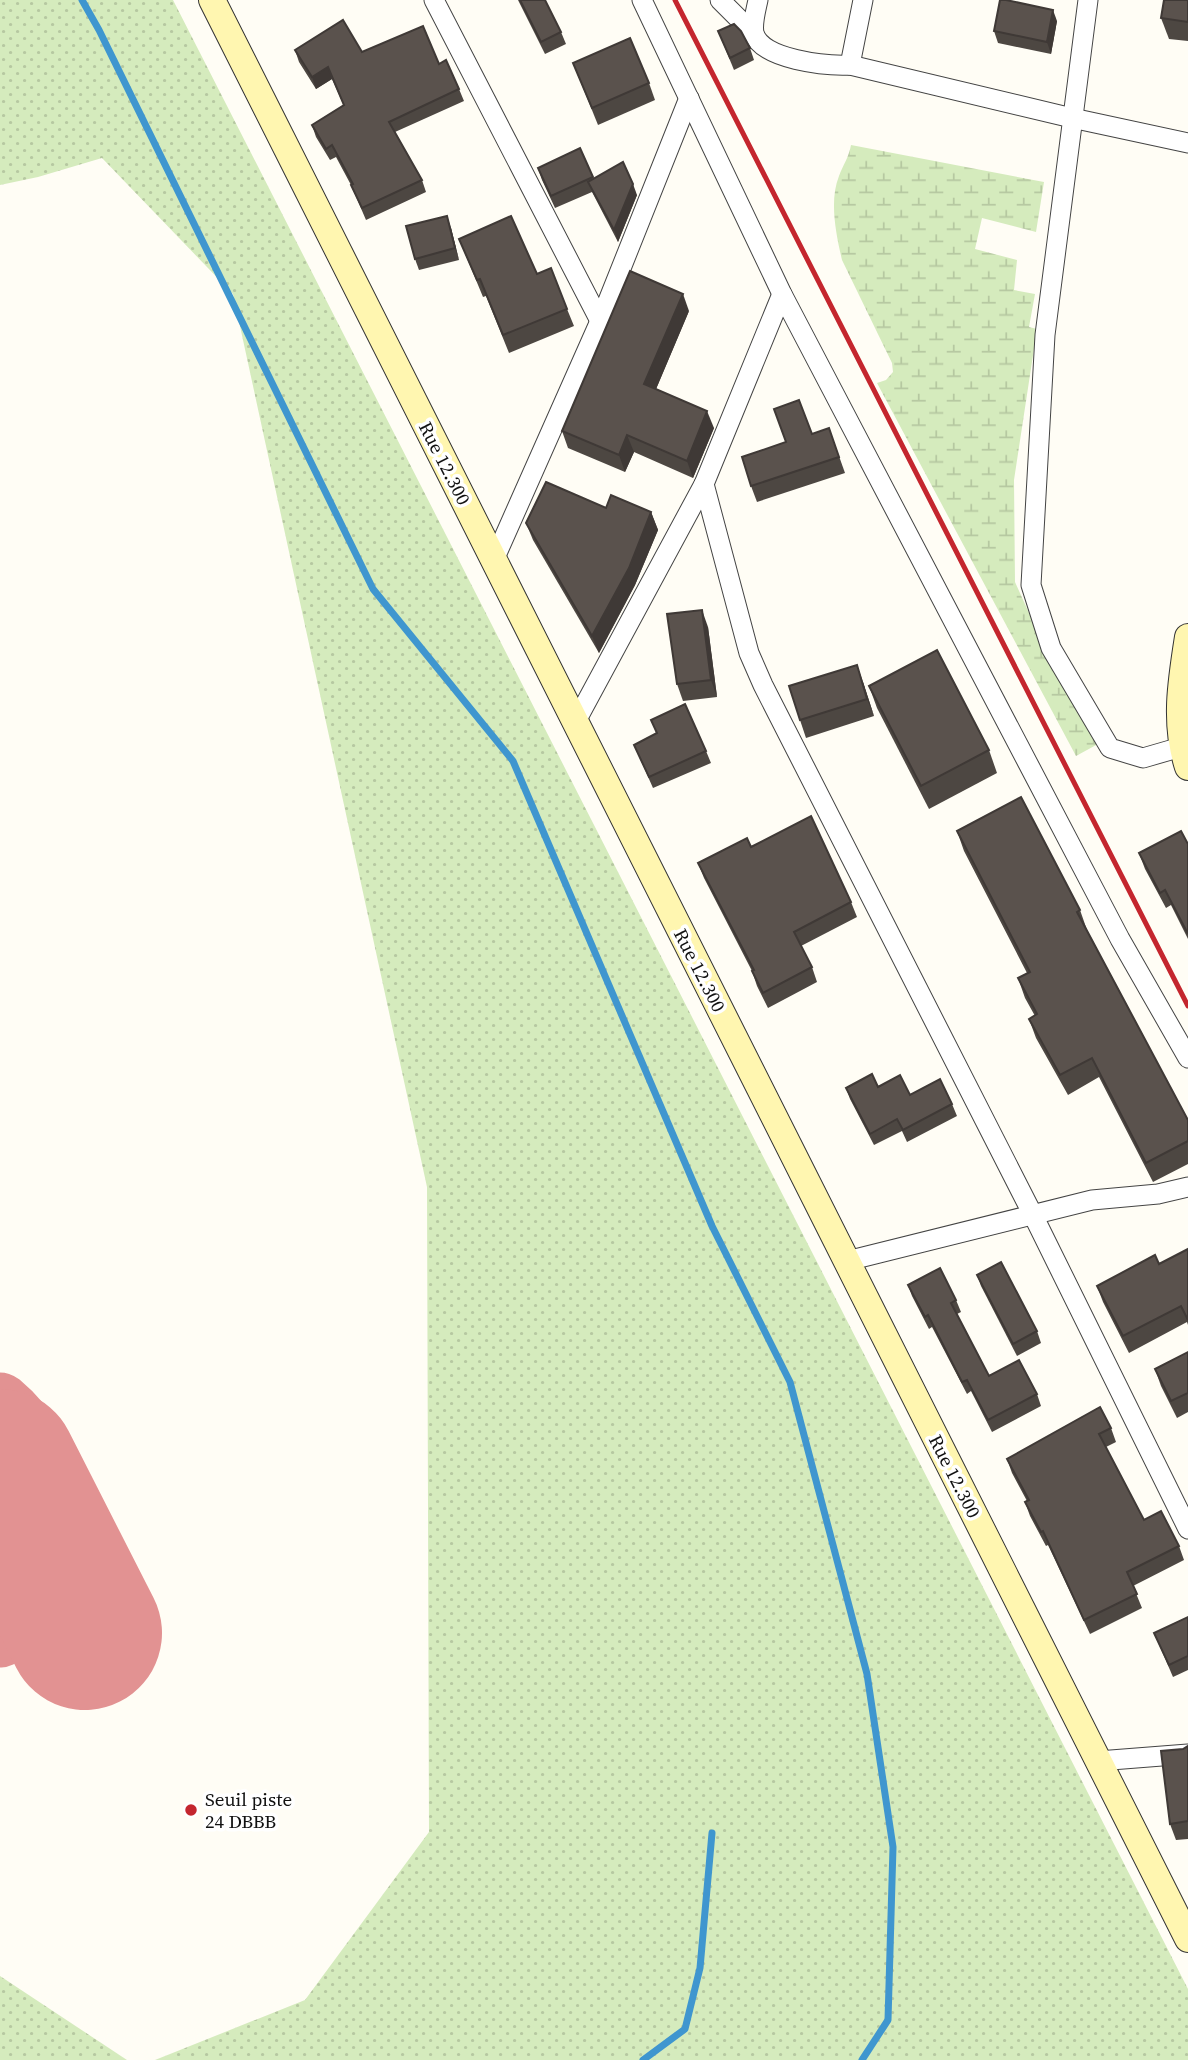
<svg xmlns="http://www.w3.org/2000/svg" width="1188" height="2060" font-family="'Source Serif 4',serif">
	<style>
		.grass { fill: url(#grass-dots) }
		.wetland { fill: url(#wetland-marsh) }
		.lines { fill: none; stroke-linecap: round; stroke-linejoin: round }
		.stream { stroke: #3f96cf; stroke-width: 7 }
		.taxiway { stroke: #e29292; stroke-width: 61 }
		.runway { stroke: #e29292; stroke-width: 154 }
		.street-casing { stroke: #444; stroke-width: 21 }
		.secondary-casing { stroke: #333; stroke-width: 28 }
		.street { stroke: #fff; stroke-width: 19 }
		.secondary { stroke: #fff6b0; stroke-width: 26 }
		.rail { stroke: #c4262e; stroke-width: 5 }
		.wall { fill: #4d4742 }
		.shaded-wall { fill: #3f3936 }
		.building { fill: #5a524d; stroke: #3f3936; stroke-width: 2 }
		.poi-dot { fill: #c4262e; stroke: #fff; stroke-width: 2.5 }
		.labels { text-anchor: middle; stroke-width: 7; stroke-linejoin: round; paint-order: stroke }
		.street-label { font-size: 19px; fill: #111; stroke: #fff }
		.poi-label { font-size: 19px; fill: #111; stroke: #fff; text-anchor: start }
	</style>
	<defs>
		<pattern id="grass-dots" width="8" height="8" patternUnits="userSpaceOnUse" patternTransform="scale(1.75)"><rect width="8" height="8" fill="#d5ebbd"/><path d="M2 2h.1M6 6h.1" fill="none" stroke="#b6c8a1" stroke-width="1.8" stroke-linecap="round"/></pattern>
		<pattern id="wetland-marsh" width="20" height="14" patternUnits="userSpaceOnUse" patternTransform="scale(1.75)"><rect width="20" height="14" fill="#d5ebbd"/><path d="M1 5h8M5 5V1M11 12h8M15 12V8" fill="none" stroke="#b6c8a1"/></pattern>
	</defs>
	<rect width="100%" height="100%" fill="#fffdf5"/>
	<g class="grass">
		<polygon points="0,0 173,0 1188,1989 1188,2060 155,2060 305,2000 429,1832 427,1187 233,294 102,158 38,177 0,185"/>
		<polygon points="0,1976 127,2060 0,2060"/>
	</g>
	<path class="wetland" d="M 851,145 L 1044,182 L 1036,232 L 982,218 L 975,249 L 1017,260 L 1014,290 L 1035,294 L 1029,327 L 1037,329 L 1014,480 L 1015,582 L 1062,686 L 1086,720 L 1098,744 L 1076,756 L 877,383 L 886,380 L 893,372 L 892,363 L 842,260 C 836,234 829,201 839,176 C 843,165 849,157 851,145 Z"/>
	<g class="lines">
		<g class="stream">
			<polyline points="82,0 99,30 373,589 513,761 712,1226 790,1382 867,1674 893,1847 888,2020 862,2060"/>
			<polyline points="643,2060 685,2029 700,1968 712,1833"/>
		</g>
		<path class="taxiway" d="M 0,1403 C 60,1453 73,1540 30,1606 C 22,1617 9,1627 0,1637"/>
		<polyline class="runway" points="0,1466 85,1633"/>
		<defs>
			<g id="street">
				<polyline points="434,0 600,321"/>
				<polyline points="642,0 782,294 1120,939 1188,1058"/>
				<polyline points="720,0 754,34"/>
				<path d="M 758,0 C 756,10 752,23 754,33 C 761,60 827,66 850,65 L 1072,118 L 1188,143"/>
				<polyline points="1088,0 1045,335 1031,585 1051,648 1110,748 1143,758 1181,747"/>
				<polyline points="850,65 863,0"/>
				<polyline points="704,484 749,653 763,685 1032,1213 1188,1529"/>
				<polyline points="494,560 600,321 689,98"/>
				<polyline points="575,723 704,484 782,294"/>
				<polyline points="847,1261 1092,1200 1158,1194 1188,1187"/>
				<polyline points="1098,1761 1188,1754"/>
			</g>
			<g id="secondary">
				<polyline points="212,0 1188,1939"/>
				<path d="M 1188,637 C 1181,681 1174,724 1188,767"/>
			</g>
		</defs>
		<use href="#street" class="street-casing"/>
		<use href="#secondary" class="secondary-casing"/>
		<use href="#street" class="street"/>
		<use href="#secondary" class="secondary"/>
		<polyline class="rail" points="675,0 1188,1006"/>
	</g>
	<g class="wall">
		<polygon points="518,0 545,0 561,32 566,44 545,54"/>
		<polygon points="1188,0 1188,41 1169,39 1161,18"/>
		<polygon points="1057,21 1051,54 998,43 994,31"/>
		<polygon points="718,31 750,48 754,60 734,70"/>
		<polygon points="295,50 362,52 439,64 459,89 464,101 395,132 422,180 426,192 366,220 351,185 336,157 330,160 316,137 312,125 344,106 332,79 316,89 299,62"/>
		<polygon points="573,63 649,83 655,100 598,125"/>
		<polygon points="580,148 593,179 637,195 618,242 592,192 555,208 542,180 538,168"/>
		<polygon points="451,228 459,260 419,270 415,259"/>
		<polygon points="459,239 537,274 567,309 574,326 509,353 486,296 483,297"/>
		<polygon points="689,311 656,389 714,428 693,478 634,452 625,472 568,448 562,431"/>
		<polygon points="829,428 845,473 757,502 751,486 812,434"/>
		<polygon points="606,508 651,512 658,530 635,585 599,653 533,540 526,523"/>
		<polygon points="708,627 717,697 683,701 677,684"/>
		<polygon points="863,682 874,716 806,738 800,720"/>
		<polygon points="869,686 989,750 997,773 929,809 877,708"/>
		<polygon points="651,720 706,751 711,763 653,788 634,745 657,734"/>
		<polygon points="957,831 1080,910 1087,930 1188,1120 1188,1164 1153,1182 1099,1077 1068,1095 1036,1038 1029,1019 1035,1016 1025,998 1018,978 1027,973 964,851"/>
		<polygon points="1188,844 1188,939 1171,905 1166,908 1145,869 1139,853"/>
		<polygon points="751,847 851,902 857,917 801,946 812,967 817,982 768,1008 757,986 752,971 704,878 698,863"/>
		<polygon points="846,1088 910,1095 952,1104 957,1116 907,1142 902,1131 874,1145 850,1099"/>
		<polygon points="1188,1249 1188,1325 1187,1322 1129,1353 1103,1302 1097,1286 1159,1264"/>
		<polygon points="977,1275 1037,1331 1041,1343 1017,1356 981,1286"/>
		<polygon points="908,1285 956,1300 961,1312 957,1314 989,1376 1037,1394 1041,1406 992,1432 971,1391 967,1394 932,1327 929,1329 912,1296"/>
		<polygon points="1188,1352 1188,1412 1177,1418 1161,1386 1155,1369"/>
		<polygon points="1111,1428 1116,1442 1106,1447 1144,1520 1179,1546 1184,1560 1133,1586 1142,1608 1090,1634 1048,1545 1046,1546 1030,1516 1025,1502 1027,1501 1012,1473 1007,1459"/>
		<polygon points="1188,1617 1188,1670 1173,1677 1154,1633"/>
		<polygon points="1188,1746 1188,1839 1176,1840 1170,1824 1183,1749"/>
	</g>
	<g class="shaded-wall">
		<polygon points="1053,10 1057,21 1051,54 1047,42"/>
		<polygon points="328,67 332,79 316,89 312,77"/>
		<polygon points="633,184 637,195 618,242 614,230"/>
		<polygon points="447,216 451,228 459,260 455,248"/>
		<polygon points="683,294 689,311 651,401 644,384"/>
		<polygon points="707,411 714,428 693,478 687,461"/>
		<polygon points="627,435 634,452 625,472 619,455"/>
		<polygon points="651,512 658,530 635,585 599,653 592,636"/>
		<polygon points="702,610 708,627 717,697 711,680"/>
		<polygon points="857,665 863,682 874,716 867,699"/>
	</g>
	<g class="building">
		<polygon points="520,0 545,0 561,32 541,42"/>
		<polygon points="1000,0 1006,0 1053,10 1047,42 994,31"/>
		<polygon points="1164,0 1188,0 1188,22 1161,18"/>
		<polygon points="343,20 362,52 423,26 439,64 446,60 459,89 389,122 422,180 362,208 351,185 353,184 332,145 326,149 312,125 344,105 328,67 312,77 295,50"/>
		<polygon points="734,24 741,31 750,48 730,58 718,31"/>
		<polygon points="630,38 649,83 592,108 573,63"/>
		<polygon points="580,148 593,177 551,196 538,168"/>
		<polygon points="623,162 633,184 614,230 588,182"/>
		<polygon points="447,216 455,248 415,259 406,226"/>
		<polygon points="511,216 537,274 551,268 567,309 503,335 480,279 477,280 459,239"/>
		<polygon points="630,271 683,294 644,384 707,411 687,461 627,435 619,455 562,431"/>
		<polygon points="799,400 812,434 829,428 839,457 751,486 742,457 786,442 774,409"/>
		<polygon points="546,482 606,508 611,495 651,512 629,568 592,636 526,523"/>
		<polygon points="702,610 711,680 677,684 667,614"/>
		<polygon points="937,650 989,750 921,786 869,686"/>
		<polygon points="857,665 867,699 800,720 789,686"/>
		<polygon points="685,704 706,751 649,777 634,745 657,733 651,720"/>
		<polygon points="1021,797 1080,910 1077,912 1188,1120 1188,1141 1146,1163 1092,1058 1060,1075 1029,1019 1037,1014 1018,978 1030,972 957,831"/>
		<polygon points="811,816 851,902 794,932 812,967 763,993 752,971 754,970 698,863 747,838 751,847"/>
		<polygon points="1181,831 1188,844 1188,934 1165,890 1160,893 1139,853"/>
		<polygon points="872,1074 878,1087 900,1075 910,1095 940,1079 952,1104 903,1130 897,1119 870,1134 846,1088"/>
		<polygon points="1188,1249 1188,1320 1181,1306 1123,1336 1097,1286 1155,1255 1159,1264"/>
		<polygon points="1001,1262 1037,1331 1013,1344 977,1275"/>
		<polygon points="940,1268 956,1300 951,1303 989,1376 1019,1360 1037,1394 988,1420 967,1380 962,1382 928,1315 925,1317 908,1285"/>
		<polygon points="1188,1352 1188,1393 1171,1401 1155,1369"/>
		<polygon points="1100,1407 1111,1428 1099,1434 1144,1520 1161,1511 1179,1546 1127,1572 1137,1594 1084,1620 1043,1531 1041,1532 1025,1502 1029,1500 1007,1459"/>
		<polygon points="1188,1617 1188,1656 1169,1665 1154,1633"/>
		<polygon points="1188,1746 1188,1821 1170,1824 1161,1751 1183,1749"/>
	</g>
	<circle class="poi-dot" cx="191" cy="1810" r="7"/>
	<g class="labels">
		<g class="street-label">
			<text transform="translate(445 463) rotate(63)" y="7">Rue 12.300</text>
			<text transform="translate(700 970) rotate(63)" y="7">Rue 12.300</text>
			<text transform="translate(955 1476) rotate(63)" y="7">Rue 12.300</text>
		</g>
		<g class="poi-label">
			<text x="205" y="1806">Seuil piste<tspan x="205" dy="22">24 DBBB</tspan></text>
		</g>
	</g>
</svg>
